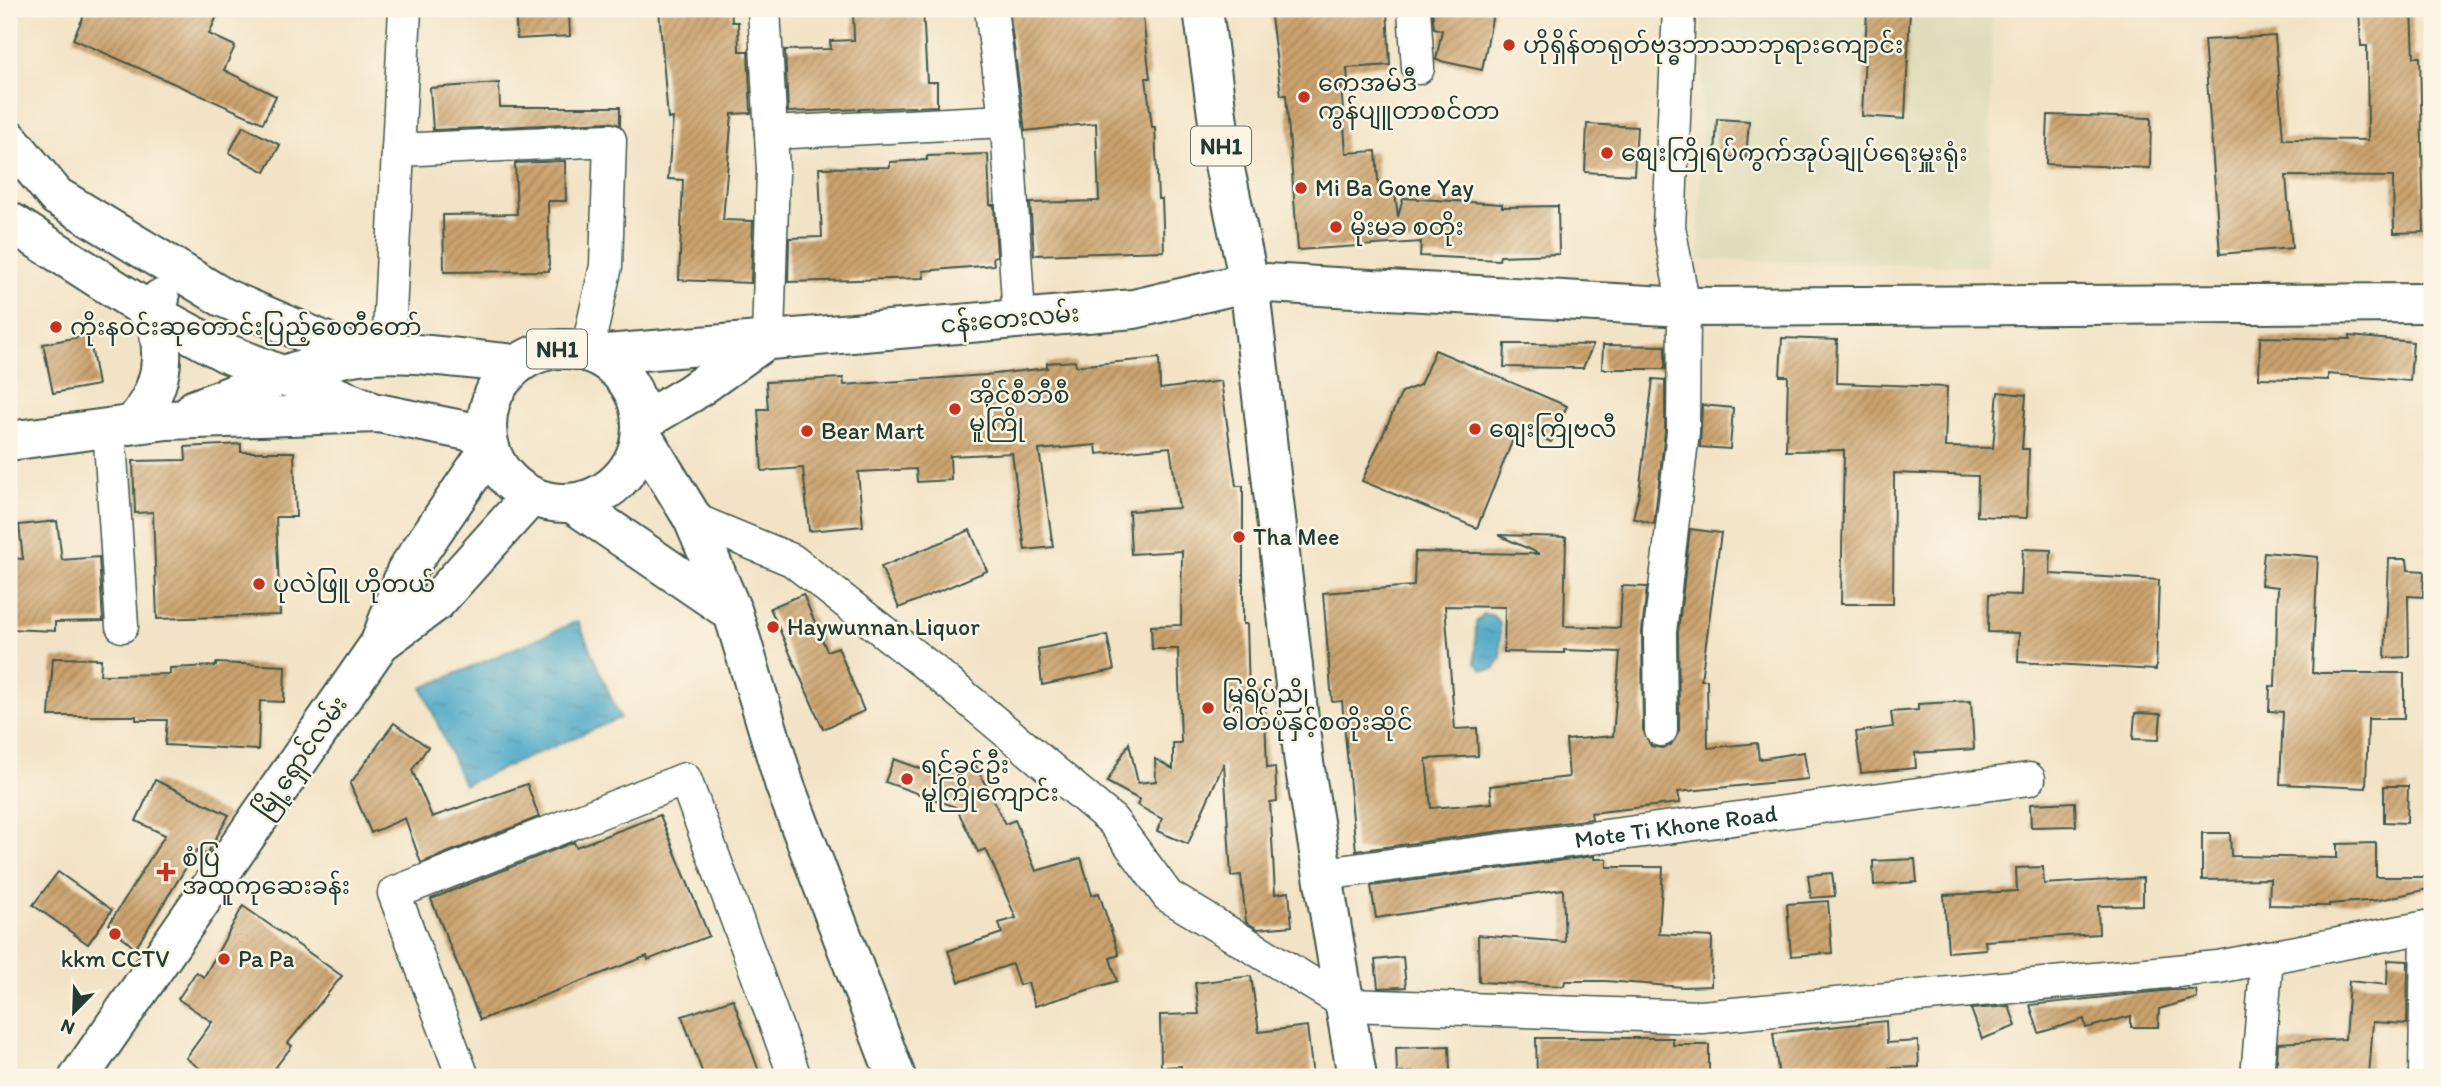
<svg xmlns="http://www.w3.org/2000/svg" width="2441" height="1086" font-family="Itim,'Noto Sans Myanmar',sans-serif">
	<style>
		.built { fill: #dfddbb }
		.water { fill: url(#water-ripples); stroke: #33727d; stroke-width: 2 }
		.building { fill: url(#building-hatch); fill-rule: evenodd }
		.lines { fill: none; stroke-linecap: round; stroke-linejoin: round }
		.minor-casing { stroke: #3f564a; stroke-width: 35 }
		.major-casing { stroke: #3f564a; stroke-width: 42 }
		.highway-casing { stroke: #3f564a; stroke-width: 42 }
		.minor { stroke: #fff; stroke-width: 32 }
		.major { stroke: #fff; stroke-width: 38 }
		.highway { stroke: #fff; stroke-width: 38 }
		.poi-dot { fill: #c8321e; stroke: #fcf5e5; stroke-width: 2.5 }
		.labels { text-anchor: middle; stroke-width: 5; stroke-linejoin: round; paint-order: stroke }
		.shield { fill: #fcf5e5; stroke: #617469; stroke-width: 2 }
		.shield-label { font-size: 23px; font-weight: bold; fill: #1f3d34 }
		.poi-label { font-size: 24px; fill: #1f3d34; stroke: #fcf5e5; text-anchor: start }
		.street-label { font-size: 24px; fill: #1f3d34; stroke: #fcf5e5 }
	</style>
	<defs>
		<pattern id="water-ripples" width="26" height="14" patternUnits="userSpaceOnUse" patternTransform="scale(1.75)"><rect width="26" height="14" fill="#47a6c6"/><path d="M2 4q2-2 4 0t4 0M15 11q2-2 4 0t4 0" fill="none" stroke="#3b88a2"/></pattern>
		<pattern id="building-hatch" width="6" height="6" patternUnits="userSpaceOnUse" patternTransform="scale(1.75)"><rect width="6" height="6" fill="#cba26d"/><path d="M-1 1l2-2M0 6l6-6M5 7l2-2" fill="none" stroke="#a4855a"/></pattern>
	</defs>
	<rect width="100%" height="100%" fill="#fcf5e5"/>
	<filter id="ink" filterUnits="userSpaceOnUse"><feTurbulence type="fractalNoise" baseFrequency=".0143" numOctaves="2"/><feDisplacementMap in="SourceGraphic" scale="14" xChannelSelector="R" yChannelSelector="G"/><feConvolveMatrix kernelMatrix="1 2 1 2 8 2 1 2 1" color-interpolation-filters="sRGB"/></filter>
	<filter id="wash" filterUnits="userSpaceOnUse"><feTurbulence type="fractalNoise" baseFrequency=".00686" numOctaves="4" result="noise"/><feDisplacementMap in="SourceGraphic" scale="28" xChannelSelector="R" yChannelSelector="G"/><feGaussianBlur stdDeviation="1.57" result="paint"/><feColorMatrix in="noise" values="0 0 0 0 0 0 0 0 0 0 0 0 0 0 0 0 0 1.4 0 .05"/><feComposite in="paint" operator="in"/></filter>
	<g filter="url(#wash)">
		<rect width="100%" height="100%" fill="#f2e3c6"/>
		<polygon class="built" points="1703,9 1992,9 1988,266 1699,260"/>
		<g class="water">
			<polygon points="1484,614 1492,615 1500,623 1501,658 1494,669 1483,670 1475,662 1476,622"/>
			<polygon points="578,621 620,718 464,785 422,688"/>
		</g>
		<g id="blocks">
			<g class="building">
				<polygon points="87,9 220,9 209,34 235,46 224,70 276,96 263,123 73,39"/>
				<polygon points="515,9 569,9 570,36 517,39"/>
				<polygon points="659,9 731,9 732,22 738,22 739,51 748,51 751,113 732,114 723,220 753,221 751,283 679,280 683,180 668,179 673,118 668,119"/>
				<polygon points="853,9 923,9 927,82 937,82 937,106 788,112 785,50 831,49 830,41 854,40"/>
				<polygon points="1009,9 1142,9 1150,78 1146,78 1152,127 1155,127 1158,199 1162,199 1164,251 1034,255 1030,203 1099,201 1096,123 1025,131"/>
				<polygon points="1270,9 1387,9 1390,65 1347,68 1348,84 1341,84 1346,153 1376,151 1379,194 1395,193 1398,217 1403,198 1502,204 1502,207 1558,206 1559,254 1500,256 1499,260 1420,256 1421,242 1298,250 1286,95 1281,95"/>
				<polygon points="1432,9 1494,9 1482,70 1436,60 1442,30 1434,28"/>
				<polygon points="1867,9 1910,9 1905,119 1862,116"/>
				<polygon points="2359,9 2412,9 2414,57 2420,57 2424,232 2394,233 2393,177 2286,176 2292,248 2220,254 2204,40 2275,36 2283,139 2368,140 2367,46 2361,46"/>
				<polygon points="499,83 500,107 620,107 620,125 609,122 433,130 430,88"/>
				<polygon points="2048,115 2151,118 2150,168 2046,164"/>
				<polygon points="1717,119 1749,121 1746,158 1715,156"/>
				<polygon points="1587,124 1637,127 1634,175 1585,172"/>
				<polygon points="243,126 280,145 265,172 229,153"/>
				<polygon points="988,154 990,205 994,205 997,256 993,257 994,265 923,271 924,278 788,282 789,238 822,237 819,168 890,167 890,162 927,160 927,156"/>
				<polygon points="565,161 566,201 548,201 549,271 444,272 443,215 517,214 515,163"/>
				<polygon points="89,335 98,385 53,393 43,344"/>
				<polygon points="2350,336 2413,342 2410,381 2328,374 2328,380 2259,378 2260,337 2350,339"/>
				<polygon points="1782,338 1837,340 1836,383 1947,387 1945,447 1993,448 1998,392 2026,395 2022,449 2029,449 2027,518 1977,516 1978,476 1894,473 1893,604 1841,604 1844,450 1786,451 1788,376 1780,376"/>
				<polygon points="1505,344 1526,344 1593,345 1583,368 1504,367"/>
				<polygon points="1603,345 1665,346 1665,369 1602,369"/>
				<polygon points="1435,350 1567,406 1551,442 1518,427 1477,528 1362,481 1402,392 1420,385"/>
				<polygon points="1159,358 1160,389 1221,381 1236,486 1243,486 1243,624 1247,624 1249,693 1264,692 1267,768 1275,767 1277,801 1270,802 1275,894 1289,892 1292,926 1258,929 1246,922 1241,875 1231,876 1224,763 1188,844 1157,831 1162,819 1137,805 1140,800 1107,782 1129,743 1138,783 1156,781 1155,759 1173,769 1173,743 1181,743 1178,649 1152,649 1151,626 1181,625 1182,551 1131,554 1129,511 1179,508 1170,447 1097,454 1096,445 1039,450 1053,547 1025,550 1012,453 950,456 951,480 917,482 916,469 858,472 863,526 809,531 803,468 762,471 758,409 768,409 766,382 843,378 844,385 986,375 1047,368 1047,363 1075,361 1076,366"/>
				<polygon points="1653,379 1665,380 1665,431 1654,524 1633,518 1639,493"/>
				<polygon points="1702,405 1733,408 1730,449 1700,447"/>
				<polygon points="241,444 241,452 294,452 296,517 276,517 280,615 157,619 153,512 135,513 133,461 186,460 185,447"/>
				<polygon points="57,521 62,560 99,557 103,621 55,622 55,631 9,629 9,558 23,559 19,525"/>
				<path d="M 1690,529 L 1721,533 L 1701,680 L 1707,680 L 1708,748 L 1757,743 L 1759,759 L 1804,752 L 1808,779 L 1678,792 L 1680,803 L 1591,813 L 1592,819 L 1356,851 L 1342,701 L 1332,702 L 1323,593 L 1414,586 L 1415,552 L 1540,554 L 1498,535 L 1566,537 L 1564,626 L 1620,628 L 1622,586 L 1647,587 L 1642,632 L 1643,730 L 1651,746 L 1662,748 L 1671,745 L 1679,730 L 1678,633 ZM 1445,606 L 1505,607 L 1504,652 L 1564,653 L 1564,650 L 1620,652 L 1613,736 L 1566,740 L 1569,777 L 1490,786 L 1492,803 L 1431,808 L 1426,759 L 1478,756 L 1477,728 L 1455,729 Z"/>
				<polygon points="970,530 987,571 899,608 881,567"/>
				<polygon points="2023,549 2051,550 2050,574 2159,580 2156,670 2018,662 2019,633 1988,632 1989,594 2021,595"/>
				<polygon points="2264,552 2318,557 2312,673 2404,673 2404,719 2368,719 2366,788 2280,784 2283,712 2269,711 2270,686 2275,687 2278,587 2261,585"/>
				<polygon points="2389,559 2407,559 2408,570 2424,571 2423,597 2408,596 2409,657 2385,658"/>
				<polygon points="803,594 827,651 838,647 864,711 823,729 770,608"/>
				<polygon points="1107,635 1114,670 1042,685 1038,649"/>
				<polygon points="53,658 101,659 100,675 170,674 170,668 216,666 216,663 285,666 284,702 260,701 258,750 165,745 167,720 136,720 136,716 49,716"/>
				<polygon points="1971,701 1974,749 1915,753 1916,768 1861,773 1856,732 1893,727 1891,712 1918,710 1918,704"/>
				<polygon points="2135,713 2161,714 2159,740 2133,739"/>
				<polygon points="394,723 428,747 412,770 432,817 527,784 539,817 421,863 405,818 371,833 350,784"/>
				<polygon points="894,759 949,779 976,766 1005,824 1015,820 1036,871 1081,858 1092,895 1099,893 1119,955 1110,958 1117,981 1035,1006 1028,983 1019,985 1012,964 959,982 948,951 1002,933 999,923 1016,918 986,849 978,852 956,807 885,782"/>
				<polygon points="155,780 229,815 207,854 197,850 135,949 109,924 165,835 136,821"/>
				<polygon points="2384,786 2408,786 2407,823 2384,822"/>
				<polygon points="2075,802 2076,826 2031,827 2030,804"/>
				<polygon points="660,815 709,936 648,960 647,956 480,1020 431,899 574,842 576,847"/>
				<polygon points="2202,833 2230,833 2231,856 2337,858 2337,844 2376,843 2376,877 2432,877 2432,888 2380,900 2329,904 2329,906 2269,905 2270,879 2202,880"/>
				<polygon points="1594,856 1594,859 1607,859 1607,867 1663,867 1659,934 1712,937 1711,986 1683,987 1606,981 1565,981 1564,986 1479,982 1478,935 1565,942 1563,889 1376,918 1371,886"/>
				<polygon points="1915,859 1917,882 1874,885 1873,861"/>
				<polygon points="2043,867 2044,884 2143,878 2143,905 2098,906 2099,934 1985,941 1986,949 1948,952 1944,895 2017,891 2016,868"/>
				<polygon points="58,872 112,910 88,944 33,905"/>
				<polygon points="1832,873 1835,896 1811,898 1808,875"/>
				<polygon points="1828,901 1832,953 1791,956 1787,904"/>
				<polygon points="243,906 342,976 288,1043 292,1046 268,1077 211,1077 186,1058 212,1022 178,999 196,972 204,977"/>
				<polygon points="1403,957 1406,987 1378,988 1375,960"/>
				<polygon points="2388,960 2408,961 2407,1024 2373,1022 2369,1077 2276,1077 2278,1043 2345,1039 2349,981 2387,985"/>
				<polygon points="1251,976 1259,1032 1307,1026 1313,1077 1181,1077 1181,1066 1161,1067 1160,1015 1199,1014 1195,983"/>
				<polygon points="2171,990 2196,990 2197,998 2159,1009 2158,1027 2131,1027 2131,1016 2086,1028 2084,1019 2039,1033 2030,1005"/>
				<polygon points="733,999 761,1077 704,1077 682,1016"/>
				<polygon points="2009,1006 2016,1026 1982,1039 1971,1009"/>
				<polygon points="1886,1021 1887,1043 1918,1041 1919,1067 1889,1068 1889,1077 1779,1077 1773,1033"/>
				<polygon points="1536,1038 1673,1038 1673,1045 1709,1045 1709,1077 1537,1077"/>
				<polygon points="1449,1046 1450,1071 1397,1073 1396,1048"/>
			</g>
		</g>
	</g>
	<g filter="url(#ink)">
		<use href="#blocks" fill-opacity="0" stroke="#3f564a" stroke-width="2"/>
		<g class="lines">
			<defs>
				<g id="minor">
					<polyline points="764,9 773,170 768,339"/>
					<polyline points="991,9 1008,141 1019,318"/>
					<polyline points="1414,9 1418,68"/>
					<polyline points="771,133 1005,121"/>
					<polyline points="398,150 610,140 606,266 587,351"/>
					<polyline points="388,353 405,9"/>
					<polyline points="109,426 122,626"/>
					<polyline points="693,519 792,560 934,671 1112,820 1168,896 1348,1005 1702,1017 2218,967 2432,926"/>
					<polyline points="1661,730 1660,632 1683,432 1684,307 1669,227 1679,9"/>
					<path id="s1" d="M 1324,874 L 2029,779"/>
					<polyline points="463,1077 394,893 685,779 795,1077"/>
					<polyline points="2257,1077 2267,957"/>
					<polyline points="2425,1077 2427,927"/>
				</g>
				<g id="major">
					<polyline points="9,139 56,196 222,297 357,355"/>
					<polyline points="9,221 154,314 226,353 365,408"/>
					<path d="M 195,409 C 244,391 308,362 359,355 C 410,349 465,360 516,364"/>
					<path d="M 134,423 C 162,389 168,356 154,314 L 160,299"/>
					<polyline points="642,435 693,519 733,613 785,786 896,1077"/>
					<polyline points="9,441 167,420 378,413 487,435"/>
					<polyline points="572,503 733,613"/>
					<polyline points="1357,1077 1304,763 1249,282 1684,307 2432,303"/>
				</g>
				<g id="highway">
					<circle cx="564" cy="426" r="77"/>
					<polyline points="595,355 1134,309 1249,282 1223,160 1203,9"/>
					<polyline points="642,422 691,393 766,340"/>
					<polyline points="380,643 436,602 531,496"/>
					<polyline points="79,1077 380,643 406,571 490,448"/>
				</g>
			</defs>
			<use href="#minor" class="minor-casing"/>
			<use href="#major" class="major-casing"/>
			<use href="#highway" class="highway-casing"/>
			<use href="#minor" class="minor"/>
			<use href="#major" class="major"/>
			<use href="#highway" class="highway"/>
		</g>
	</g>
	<g class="poi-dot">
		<circle cx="1509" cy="45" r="7"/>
		<circle cx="1304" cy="97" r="7"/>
		<circle cx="1607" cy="153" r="7"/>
		<circle cx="1301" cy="188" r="7"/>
		<circle cx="1336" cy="227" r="7"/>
		<circle cx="56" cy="327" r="7"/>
		<circle cx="955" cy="409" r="7"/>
		<circle cx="1475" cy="429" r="7"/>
		<circle cx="807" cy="431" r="7"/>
		<circle cx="1239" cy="537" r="7"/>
		<circle cx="259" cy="584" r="7"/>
		<circle cx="773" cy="627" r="7"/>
		<circle cx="1208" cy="708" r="7"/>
		<circle cx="907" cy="779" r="7"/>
		<path d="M162.5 861.5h7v7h7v7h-7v7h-7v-7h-7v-7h7z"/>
		<circle cx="115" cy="934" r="7"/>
		<circle cx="224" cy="959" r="7"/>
	</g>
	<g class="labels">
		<g class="shield">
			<rect x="1191" y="126.5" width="60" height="39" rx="5"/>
			<rect x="527" y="329.5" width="60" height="39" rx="5"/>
		</g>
		<g class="shield-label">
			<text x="1221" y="154">NH1</text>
			<text x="557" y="357">NH1</text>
		</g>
		<g class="poi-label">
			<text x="1523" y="53">ဟိုရှိန်တရုတ်ဗုဒ္ဓဘာသာဘုရားကျောင်း</text>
			<text x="1318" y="91">ကေအမ်ဒီ<tspan x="1318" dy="28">ကွန်ပျူတာစင်တာ</tspan></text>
			<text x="1621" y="161">စျေးကြိုရပ်ကွက်အုပ်ချုပ်ရေးမှူးရုံး</text>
			<text x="1315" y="196">Mi Ba Gone Yay</text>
			<text x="1350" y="235">မိုးမခ စတိုး</text>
			<text x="70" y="335">ကိုးနဝင်းဆုတောင်းပြည့်စေတီတော်</text>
			<text x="969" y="403">အိုင်စီဘီစီ<tspan x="969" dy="28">မူကြို</tspan></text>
			<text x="1489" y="437">စျေးကြိုဗလီ</text>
			<text x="821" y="439">Bear Mart</text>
			<text x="1253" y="545">Tha Mee</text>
			<text x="273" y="592">ပုလဲဖြူ ဟိုတယ်</text>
			<text x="787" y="635">Haywunnan Liquor</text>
			<text x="1222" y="702">မြရိပ်ညို<tspan x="1222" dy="28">ဓါတ်ပုံနှင့်စတိုးဆိုင်</tspan></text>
			<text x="921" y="773">ရင်ခွင်ဦး<tspan x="921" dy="28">မူကြိုကျောင်း</tspan></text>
			<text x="182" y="866">စံပြ<tspan x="182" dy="28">အထူကုဆေးခန်း</tspan></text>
			<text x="115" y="967" text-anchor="middle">kkm CCTV</text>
			<text x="238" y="967">Pa Pa</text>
		</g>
		<g class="street-label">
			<text transform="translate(1010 319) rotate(-5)" y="8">ငန်းတေးလမ်း</text>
			<text transform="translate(301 757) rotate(-55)" y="8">မြို့ရှောင်လမ်း</text>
			<text dy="8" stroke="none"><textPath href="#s1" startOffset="355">Mote Ti Khone Road</textPath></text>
		</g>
	</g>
	<rect width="2441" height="1086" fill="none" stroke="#fcf5e5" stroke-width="35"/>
	<g transform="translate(74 1012) rotate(203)" stroke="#fcf5e5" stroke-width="5" paint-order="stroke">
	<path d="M0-5L12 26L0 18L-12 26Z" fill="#1f3d34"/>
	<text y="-10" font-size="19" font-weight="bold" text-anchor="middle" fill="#1f3d34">N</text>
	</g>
</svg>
